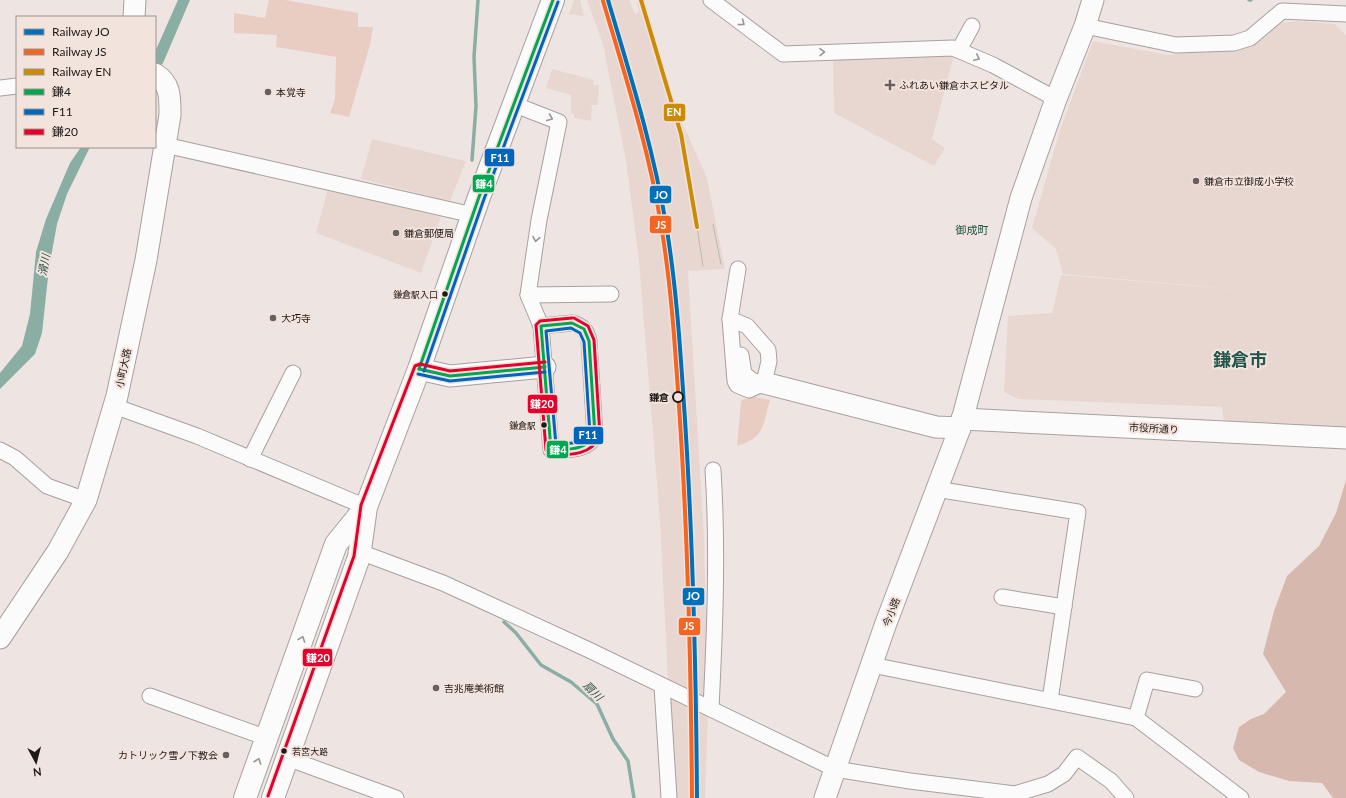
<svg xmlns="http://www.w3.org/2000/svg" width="1346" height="798" font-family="Lato,'Noto Sans JP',sans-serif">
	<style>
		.built { fill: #e8d7d1 }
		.green { fill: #e9cdc3 }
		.forest { fill: #d7b8ae }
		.water { fill: #8aaea4 }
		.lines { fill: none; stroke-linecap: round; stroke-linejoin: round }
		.stream { stroke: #8aaea4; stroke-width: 3.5 }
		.street-casing { stroke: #a7a09e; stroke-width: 17 }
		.secondary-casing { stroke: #a7a09e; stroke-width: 23 }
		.primary-casing { stroke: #a7a09e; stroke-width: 24 }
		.street { stroke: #fcfbfb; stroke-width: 15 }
		.secondary { stroke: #fcfbfb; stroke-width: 21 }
		.primary { stroke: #fcfbfb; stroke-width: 22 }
		.tram { stroke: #bab8b7; stroke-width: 1 }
		.bus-1-casing { stroke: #f3e3dd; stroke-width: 6 }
		.bus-2-casing { stroke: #f3e3dd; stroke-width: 6 }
		.bus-3-casing { stroke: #f3e3dd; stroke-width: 6 }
		.bus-1 { stroke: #00a651; stroke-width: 3 }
		.bus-2 { stroke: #0065bd; stroke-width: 3 }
		.bus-3 { stroke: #e4002b; stroke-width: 3 }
		.rail-1-casing { stroke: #f3e3dd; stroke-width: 7 }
		.rail-2-casing { stroke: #f3e3dd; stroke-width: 7 }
		.rail-3-casing { stroke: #f3e3dd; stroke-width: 7 }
		.rail-1 { stroke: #0070b9; stroke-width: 4 }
		.rail-2 { stroke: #f26522; stroke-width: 4 }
		.rail-3 { stroke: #cc8a05; stroke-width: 4 }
		.oneway { stroke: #999594 }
		.poi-dot { fill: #67605e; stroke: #f3e3dd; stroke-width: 1.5 }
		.bus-dot { fill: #1f1917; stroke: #f3e3dd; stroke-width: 1.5 }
		.stop-dot { fill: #f3e3dd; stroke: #1f1917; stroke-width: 2 }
		.labels { text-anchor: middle; stroke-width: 4; stroke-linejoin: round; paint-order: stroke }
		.bus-label { font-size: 9px; fill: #1f1917; stroke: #f3e3dd; text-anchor: end }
		.poi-label { font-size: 10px; fill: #1f1917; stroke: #f3e3dd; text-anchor: start }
		.street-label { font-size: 10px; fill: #1f1917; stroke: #f3e3dd }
		.stop-label { font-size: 10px; font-weight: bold; fill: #1f1917; stroke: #f3e3dd; text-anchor: end }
		.neighbourhood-label { font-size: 11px; fill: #1f554a; stroke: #f3e3dd }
		.water-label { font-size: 11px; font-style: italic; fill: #1f5146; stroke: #f3e3dd }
		.town-label { font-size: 18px; font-weight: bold; fill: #1f554a; stroke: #f3e3dd }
		.line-badge { stroke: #f3e3dd; stroke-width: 1.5 }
		.badge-label { font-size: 11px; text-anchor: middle; font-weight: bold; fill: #fff }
	</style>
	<rect width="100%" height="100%" fill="#eee5e2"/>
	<g class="built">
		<polygon points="574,0 580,0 584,16 569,14"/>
		<polygon points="587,0 629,0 635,14 639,12 637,0 645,0 668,81 682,122 707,178 725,269 688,271 704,537 708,699 668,682 660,521 639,261 626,161 617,115 603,44"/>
		<polygon points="1298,21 1335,24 1346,35 1346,427 1224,422 1222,407 1018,399 1004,392 1008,316 1052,313 1061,275 1257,291 1063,274 1056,249 1032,228 1059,133 1093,41 1168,55 1234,48 1260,36 1279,23"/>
		<polygon points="954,55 932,139 945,148 934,166 834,113 833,56"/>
		<polygon points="552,69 594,80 593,85 599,85 598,105 592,105 591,121 574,118 574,114 571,113 571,95 546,88"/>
		<polygon points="372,139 466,161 450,201 361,179"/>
		<polygon points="328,189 441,217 421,273 316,233"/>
		<polygon points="667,696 708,715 705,798 674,798"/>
	</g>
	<g class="green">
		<polygon points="269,0 285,0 358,13 358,27 373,27 370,45 349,117 330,113 335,99 336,57 276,47 277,35 234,33 234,13 265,18"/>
		<path d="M 751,396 L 770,400 C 762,426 766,437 737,446 L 741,401 Z"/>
	</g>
	<polygon class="forest" points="1346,480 1346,798 1333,798 1322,783 1289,781 1259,772 1239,760 1233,748 1239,727 1251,719 1264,714 1286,692 1263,654 1274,611 1287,576 1319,546 1336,513"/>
	<g class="water">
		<polygon points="178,0 190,0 163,63 155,72 155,52"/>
		<polygon points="81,147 90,147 67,194 57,224 49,268 42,333 35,354 0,389 0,373 22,346 30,314 36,252 46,219 70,163"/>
	</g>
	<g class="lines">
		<g class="stream">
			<polyline points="1249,0 1251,0"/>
			<polyline points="472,160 476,106 474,57 478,0"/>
			<polyline points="504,622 516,633 541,665 571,682 597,704 613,739 628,761 634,798"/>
		</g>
		<defs>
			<g id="street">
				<polyline points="711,0 783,54 953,48 993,65 1056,99"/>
				<polyline points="1085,26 1176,45 1234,43 1250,38 1282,11 1346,14"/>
				<polyline points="959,50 972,26"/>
				<polyline points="0,88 17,86"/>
				<polyline points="513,104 559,122 539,220 528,295 541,326"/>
				<polyline points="165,145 473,215"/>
				<polyline points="738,269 730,319 735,381 737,385 749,390 764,383"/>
				<polyline points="528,295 611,294"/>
				<polyline points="730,319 747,326 768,350 769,361 764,383"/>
				<path d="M 572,323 C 583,326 587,331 589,341 L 595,435 C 588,452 567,449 551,450 L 541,326 Z"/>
				<polyline points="741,355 744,374 753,381 764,383"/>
				<polyline points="114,406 197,436 366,507"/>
				<polyline points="0,450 15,458 47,486 86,500"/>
				<polyline points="250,459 293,373"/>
				<polyline points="936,489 1078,512 1050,700"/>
				<polyline points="360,552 443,583 502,610 589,650 835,769 910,781 1015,794 1048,784 1064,774 1077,757 1111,781 1126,798"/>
				<polyline points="1002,597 1064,607"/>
				<polyline points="872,665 1136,718 1241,798"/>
				<polyline points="662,686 669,798"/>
				<polyline points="150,696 267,738"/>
				<path d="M 711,708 C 715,628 718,549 713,470"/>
				<polyline points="1136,718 1147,680 1195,689"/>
				<polyline points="287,758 396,798"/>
			</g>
			<g id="secondary">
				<polyline points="134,17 135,0"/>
				<polyline points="419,369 450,376 545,367"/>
				<polyline points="764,383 936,427 960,428"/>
				<polyline points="962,419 1346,438"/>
				<path d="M 0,638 L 58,551 L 86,500 L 117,396 L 146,260 L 170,115 C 170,98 171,84 155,74"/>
				<polyline points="825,798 886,623 960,428 1021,198 1056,99 1085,26 1093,0"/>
			</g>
			<g id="primary">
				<polyline points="245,798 336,544 366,507"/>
				<polyline points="273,798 359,557 366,507 419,369 479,197 553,0"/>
			</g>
		</defs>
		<use href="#street" class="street-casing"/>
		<use href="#secondary" class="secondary-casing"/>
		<use href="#primary" class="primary-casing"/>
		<use href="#street" class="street"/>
		<use href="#secondary" class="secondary"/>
		<use href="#primary" class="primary"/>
		<g class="tram">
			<polyline points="713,224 721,264"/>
			<polyline points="697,227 703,266"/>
		</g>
		<defs>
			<g id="bus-1">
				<path d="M 572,323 L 584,329 L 589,341 L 595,435 C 585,451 568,449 551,450 L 541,326 Z"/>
				<polyline points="419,369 479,197 553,0"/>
				<polyline points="419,369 450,376 545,367"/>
			</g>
			<g id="bus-2">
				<polygon points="571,328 580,333 584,342 590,434 580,442 556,445 546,331"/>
				<polyline points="424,371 484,199 558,2"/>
				<polyline points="418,374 450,381 545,372"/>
			</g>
			<g id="bus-3">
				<path d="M 572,318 L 540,321 L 536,325 L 546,450 L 550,455 C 569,455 591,456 600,436 L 594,340 L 588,326 L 574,318"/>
				<polyline points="268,796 354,556 361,505 415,366 420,364 450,371 545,362"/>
			</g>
		</defs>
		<use href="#bus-1" class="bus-1-casing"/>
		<use href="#bus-2" class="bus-2-casing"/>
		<use href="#bus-3" class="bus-3-casing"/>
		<use href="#bus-1" class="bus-1"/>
		<use href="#bus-2" class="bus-2"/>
		<use href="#bus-3" class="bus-3"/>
		<defs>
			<path id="rail-1" d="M 608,0 C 630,74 653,147 666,224 C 676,284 680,344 684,405 C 693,536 696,667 697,798"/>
			<path id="rail-2" d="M 603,1 C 625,75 649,149 661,225 C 671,284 675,345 679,406 C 688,536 691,667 692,798"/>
			<polyline id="rail-3" points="641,0 681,134 697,227"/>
		</defs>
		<use href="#rail-1" class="rail-1-casing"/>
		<use href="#rail-2" class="rail-2-casing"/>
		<use href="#rail-3" class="rail-3-casing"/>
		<use href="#rail-1" class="rail-1"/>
		<use href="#rail-2" class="rail-2"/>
		<use href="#rail-3" class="rail-3"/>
	</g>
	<defs><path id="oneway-chevron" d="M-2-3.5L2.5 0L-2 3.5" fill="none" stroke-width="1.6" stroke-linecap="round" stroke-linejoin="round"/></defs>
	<g class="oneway">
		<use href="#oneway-chevron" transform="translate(742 23) rotate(37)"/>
		<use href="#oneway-chevron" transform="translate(822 52) rotate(-2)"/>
		<use href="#oneway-chevron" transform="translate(977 58) rotate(25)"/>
		<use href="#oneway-chevron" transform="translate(550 118) rotate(22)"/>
		<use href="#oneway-chevron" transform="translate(536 239) rotate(100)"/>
		<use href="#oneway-chevron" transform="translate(302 639) rotate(-70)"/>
		<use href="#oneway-chevron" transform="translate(258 761) rotate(-71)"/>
	</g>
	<g class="poi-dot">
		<path d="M888 79h4v4h4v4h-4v4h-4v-4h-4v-4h4z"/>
		<circle cx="268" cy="92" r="4"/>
		<circle cx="1196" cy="181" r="4"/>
		<circle cx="396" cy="233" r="4"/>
		<circle cx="273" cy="318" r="4"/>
		<circle cx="436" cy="688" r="4"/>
		<circle cx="226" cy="755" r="4"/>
	</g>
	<g class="bus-dot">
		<circle cx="445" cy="294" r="3.5"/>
		<circle cx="544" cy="425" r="3.5"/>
		<circle cx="284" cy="751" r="3.5"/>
	</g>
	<circle class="stop-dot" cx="678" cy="397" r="5"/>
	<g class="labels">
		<g class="bus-label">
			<text x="438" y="298">鎌倉駅入口</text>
			<text x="536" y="429">鎌倉駅</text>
			<text x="292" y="755" text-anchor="start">若宮大路</text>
		</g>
		<g class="poi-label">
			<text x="899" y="89">ふれあい鎌倉ホスピタル</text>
			<text x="276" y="96">本覚寺</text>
			<text x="1204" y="185">鎌倉市立御成小学校</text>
			<text x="404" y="237">鎌倉郵便局</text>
			<text x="281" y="322">大巧寺</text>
			<text x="444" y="692">吉兆庵美術館</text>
			<text x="218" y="759" text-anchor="end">カトリック雪ノ下教会</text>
		</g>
		<g class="street-label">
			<text transform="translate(123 368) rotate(-78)" y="4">小町大路</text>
			<text transform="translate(1154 428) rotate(3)" y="4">市役所通り</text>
			<text transform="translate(891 612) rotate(-69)" y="4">今小路</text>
		</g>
		<g class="stop-label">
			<text x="669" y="401">鎌倉</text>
		</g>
		<g class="neighbourhood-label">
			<text x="972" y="234">御成町</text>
		</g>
		<g class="water-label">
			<text transform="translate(44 265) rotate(-80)" y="4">滑川</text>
			<text transform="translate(593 691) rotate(44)" y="4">扇川</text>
		</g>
		<g class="town-label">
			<text x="1240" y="366">鎌倉市</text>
		</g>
	</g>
	<g class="line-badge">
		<rect x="663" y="103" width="23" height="19" rx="4" fill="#cc8a05"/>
		<rect x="484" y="148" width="31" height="19" rx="4" fill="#0065bd"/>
		<rect x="472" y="174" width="23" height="19" rx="4" fill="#00a651"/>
		<rect x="649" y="185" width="23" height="19" rx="4" fill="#0070b9"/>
		<rect x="649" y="215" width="23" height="19" rx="4" fill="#f26522"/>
		<rect x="527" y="394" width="31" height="20" rx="4" fill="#e4002b"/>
		<rect x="573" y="426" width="31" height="19" rx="4" fill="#0065bd"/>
		<rect x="546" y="440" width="23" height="19" rx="4" fill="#00a651"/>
		<rect x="682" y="587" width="23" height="19" rx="4" fill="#0070b9"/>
		<rect x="678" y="617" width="23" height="19" rx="4" fill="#f26522"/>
		<rect x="302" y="648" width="31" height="19" rx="4" fill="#e4002b"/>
	</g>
	<g class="badge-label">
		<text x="674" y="116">EN</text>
		<text x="500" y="162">F11</text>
		<text x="484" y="188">鎌4</text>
		<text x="661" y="199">JO</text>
		<text x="661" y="229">JS</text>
		<text x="542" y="408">鎌20</text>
		<text x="588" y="439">F11</text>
		<text x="558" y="454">鎌4</text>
		<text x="693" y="600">JO</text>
		<text x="689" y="630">JS</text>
		<text x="318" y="662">鎌20</text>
	</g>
	<rect x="16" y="16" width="140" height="132" fill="#f3e3dd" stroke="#9e928e"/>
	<rect x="24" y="29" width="20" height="6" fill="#0070b9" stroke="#9e928e"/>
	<text x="52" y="36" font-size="12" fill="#1f1917">Railway JO</text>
	<rect x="24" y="49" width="20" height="6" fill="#f26522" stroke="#9e928e"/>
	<text x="52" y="56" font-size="12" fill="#1f1917">Railway JS</text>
	<rect x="24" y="69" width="20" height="6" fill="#cc8a05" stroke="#9e928e"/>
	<text x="52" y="76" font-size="12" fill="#1f1917">Railway EN</text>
	<rect x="24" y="89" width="20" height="6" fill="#00a651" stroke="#9e928e"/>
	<text x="52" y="96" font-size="12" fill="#1f1917">鎌4</text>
	<rect x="24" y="109" width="20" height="6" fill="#0065bd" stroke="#9e928e"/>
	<text x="52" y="116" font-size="12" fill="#1f1917">F11</text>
	<rect x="24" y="129" width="20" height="6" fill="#e4002b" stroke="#9e928e"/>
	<text x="52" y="136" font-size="12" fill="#1f1917">鎌20</text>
	<g transform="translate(36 762) rotate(173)" stroke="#f3e3dd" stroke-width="3" paint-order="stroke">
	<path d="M0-3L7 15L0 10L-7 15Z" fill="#1f1917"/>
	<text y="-6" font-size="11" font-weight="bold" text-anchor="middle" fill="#1f1917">N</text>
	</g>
</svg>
